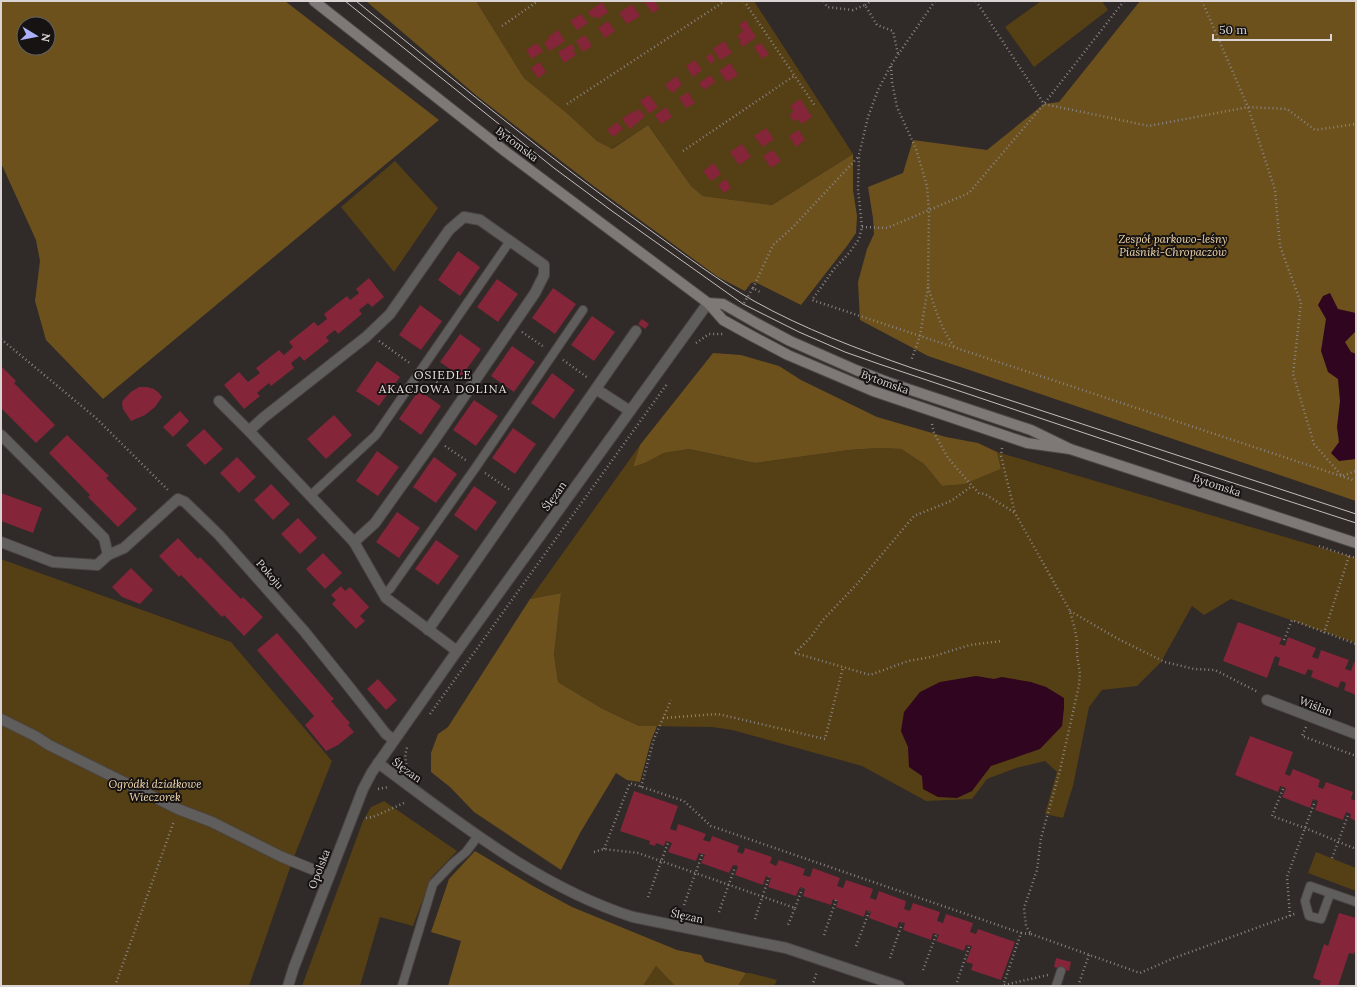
<svg xmlns="http://www.w3.org/2000/svg" width="1357" height="987" font-family="Lora,serif">
	<style>
		.green { fill: #553f14 }
		.forest { fill: #6c511d; fill-rule: evenodd }
		.water { fill: #30051f }
		.building { fill: #84253a }
		.lines { fill: none; stroke-linecap: round; stroke-linejoin: round }
		.service-casing { stroke: #4b4544; stroke-width: 10 }
		.minor-casing { stroke: #4b4544; stroke-width: 12 }
		.secondary-casing { stroke: #4b4544; stroke-width: 12 }
		.path { stroke: #898483; stroke-width: 2.5; stroke-dasharray: 1 3; stroke-linecap: butt }
		.service { stroke: #605e5c; stroke-width: 8 }
		.minor { stroke: #605e5c; stroke-width: 10 }
		.secondary { stroke: #7e7976; stroke-width: 10 }
		.tram { stroke: #c3bdbc; stroke-width: 1 }
		.labels { text-anchor: middle; stroke-width: 4; stroke-linejoin: round; paint-order: stroke }
		.street-label { font-size: 11px; fill: #dad5d4; stroke: #161312 }
		.park-label { font-size: 11px; font-style: italic; fill: #f6dcb0; stroke: #161312 }
		.neighbourhood-label { font-size: 12px; letter-spacing: 1px; fill: #e8e0dd; stroke: #161312 }
	</style>
	<rect width="100%" height="100%" fill="#302a28"/>
	<g class="green">
		<polygon points="476,1 754,1 853,154 772,205 703,196 691,186 648,125 611,149 597,141 568,114 524,78"/>
		<polygon points="1041,1 1102,1 1108,10 1034,67 1005,27"/>
		<polygon points="395,161 438,208 394,272 341,207"/>
		<polygon points="640,445 633,467 645,463 664,453 689,449 755,463 849,450 878,448 901,449 924,464 942,486 965,484 1001,469 997,452 1356,558 1356,643 1231,599 1204,615 1192,606 1161,662 1137,686 1102,690 1089,707 1073,786 1063,818 1045,814 1057,772 1045,761 1016,768 987,779 972,799 926,801 862,766 732,730 712,727 639,726 601,708 558,682 554,656 561,593 530,599"/>
		<polygon points="1,559 231,642 332,761 292,862 249,986 1,986"/>
		<polygon points="384,801 457,851 431,878 413,926 380,917 360,986 302,986 363,821 371,807"/>
		<polygon points="1316,852 1356,868 1356,891 1308,873"/>
		<polygon points="656,966 675,986 643,986"/>
		<polygon points="746,973 750,973 777,980 774,986 738,986"/>
	</g>
	<g class="forest">
		<path d="M 1,1 L 285,1 L 439,120 L 103,399 L 46,340 L 35,301 L 40,261 L 36,240 L 1,163 ZM 24,24 L 48,24 L 48,48 L 24,48 Z"/>
		<polygon points="366,1 476,1 524,78 568,114 597,141 612,149 648,125 691,186 703,196 772,205 853,154 853,190 857,216 856,233 847,246 801,305 755,282 751,283 745,291 718,277 591,184 477,96"/>
		<polygon points="1140,1 1356,1 1356,501 928,356 860,320 858,282 867,249 874,234 873,218 868,187 903,173 913,140 987,150 1044,104 1059,102"/>
		<polygon points="713,353 741,355 779,366 801,380 877,417 946,437 978,443 997,452 1001,469 965,484 942,486 924,464 901,449 878,448 849,450 755,463 689,449 664,453 645,463 633,467 640,445"/>
		<polygon points="561,593 554,655 558,682 601,708 639,726 657,726 651,741 640,782 627,780 616,773 580,833 561,870 474,812 450,787 431,772 431,753 438,734 448,727 530,599"/>
		<polygon points="475,851 533,886 572,907 677,950 701,955 705,962 746,973 738,986 675,986 656,966 643,986 448,986 461,941 431,932 449,879"/>
	</g>
	<g class="water">
		<polygon points="1330,293 1338,309 1356,313 1356,331 1345,342 1351,352 1356,354 1356,459 1339,461 1331,453 1339,442 1337,427 1340,401 1338,379 1328,372 1321,351 1326,319 1318,305 1323,296"/>
		<polygon points="976,676 994,679 1002,677 1031,682 1046,687 1064,698 1064,708 1062,726 1040,749 991,766 972,791 957,798 938,797 923,789 922,776 909,767 908,747 901,731 904,712 920,692 940,682"/>
	</g>
	<g class="building">
		<polygon points="644,1 655,1 659,9 652,13"/>
		<polygon points="602,2 608,12 598,19 596,16 592,18 588,12"/>
		<polygon points="632,4 640,16 627,24 619,13"/>
		<polygon points="581,14 588,23 577,30 570,21"/>
		<polygon points="745,20 756,37 743,47 739,42 741,41 737,36 743,31 739,25"/>
		<polygon points="608,21 615,31 605,38 598,28"/>
		<polygon points="558,30 565,41 550,51 544,43 549,39 548,37"/>
		<polygon points="585,35 592,46 583,52 576,41"/>
		<polygon points="724,41 732,53 720,60 713,49"/>
		<polygon points="537,43 543,51 532,59 526,50"/>
		<polygon points="761,43 769,54 762,59 754,47"/>
		<polygon points="572,44 575,49 573,51 576,55 564,63 558,52"/>
		<polygon points="711,53 715,60 711,64 706,57"/>
		<polygon points="695,60 702,70 693,77 686,66"/>
		<polygon points="540,62 546,72 538,78 531,68"/>
		<polygon points="730,63 738,75 727,82 719,71"/>
		<polygon points="711,75 715,82 704,90 699,83"/>
		<polygon points="676,76 682,85 672,93 665,85"/>
		<polygon points="688,92 695,103 686,108 679,98"/>
		<polygon points="649,95 658,107 649,114 640,101"/>
		<polygon points="800,99 812,117 802,124 798,119 794,122 789,114 794,112 790,106"/>
		<polygon points="666,107 672,117 661,124 655,115"/>
		<polygon points="639,109 645,116 630,129 622,119 633,111 634,113"/>
		<polygon points="617,122 623,129 613,137 607,130"/>
		<polygon points="766,128 774,139 763,147 754,136"/>
		<polygon points="799,130 805,140 796,147 789,136"/>
		<polygon points="742,144 751,157 739,165 730,152"/>
		<polygon points="773,150 781,161 771,168 763,156"/>
		<polygon points="714,163 721,174 711,181 703,171"/>
		<polygon points="726,179 731,188 724,193 718,185"/>
		<polygon points="458,251 480,267 460,296 438,280"/>
		<polygon points="369,278 384,297 372,307 368,303 359,310 362,314 338,334 335,330 331,333 326,337 329,341 304,361 300,356 291,363 294,368 271,386 269,383 264,387 257,393 260,396 244,409 224,385 239,372 248,382 260,373 256,368 279,350 284,355 293,347 289,342 314,322 318,326 327,319 324,314 347,296 350,300 359,293 356,289"/>
		<polygon points="497,279 518,294 498,322 477,307"/>
		<polygon points="553,288 576,304 555,334 532,318"/>
		<polygon points="420,305 442,321 421,350 399,335"/>
		<polygon points="592,316 615,332 594,361 571,345"/>
		<polygon points="642,319 649,324 645,329 638,324"/>
		<polygon points="460,334 481,349 461,377 440,362"/>
		<polygon points="512,346 535,362 514,392 491,376"/>
		<polygon points="377,361 400,377 379,406 356,391"/>
		<polygon points="1,366 16,381 14,383 55,425 36,443 1,408"/>
		<polygon points="552,373 575,390 554,419 531,403"/>
		<polygon points="139,387 147,387 154,389 159,393 162,397 155,407 145,415 131,421 123,409 122,404 123,400 131,392"/>
		<polygon points="419,390 441,406 421,435 399,419"/>
		<polygon points="474,400 498,416 476,446 453,430"/>
		<polygon points="180,411 189,421 173,437 163,427"/>
		<polygon points="334,415 352,435 326,459 307,439"/>
		<polygon points="513,428 536,444 515,474 492,458"/>
		<polygon points="204,429 223,449 205,465 186,445"/>
		<polygon points="67,435 109,476 106,478 137,509 118,527 88,497 90,495 49,453"/>
		<polygon points="377,451 399,467 378,496 356,481"/>
		<polygon points="237,457 256,477 239,493 220,473"/>
		<polygon points="434,457 457,474 436,503 413,487"/>
		<polygon points="271,484 290,504 273,520 254,500"/>
		<polygon points="474,486 497,502 476,531 454,515"/>
		<polygon points="1,493 42,508 33,533 1,521"/>
		<polygon points="397,512 420,528 399,558 376,542"/>
		<polygon points="298,518 317,538 300,554 281,534"/>
		<polygon points="178,538 198,559 200,557 241,599 243,597 263,617 244,636 224,615 222,617 181,575 179,577 159,556"/>
		<polygon points="436,540 459,556 438,585 415,569"/>
		<polygon points="323,553 342,573 325,589 306,569"/>
		<polygon points="131,568 153,590 140,604 122,597 112,587"/>
		<polygon points="341,586 345,591 350,587 369,607 360,616 365,621 356,629 332,604 336,600 331,595"/>
		<polygon points="1238,622 1282,638 1279,644 1285,646 1288,637 1316,648 1312,657 1318,659 1321,650 1349,660 1345,669 1351,671 1354,662 1356,663 1356,695 1344,690 1346,683 1341,681 1338,688 1311,677 1313,671 1308,669 1305,675 1278,665 1280,658 1275,656 1267,678 1223,661"/>
		<polygon points="277,633 334,699 331,701 350,723 348,725 354,732 338,745 326,751 305,725 314,716 257,650"/>
		<polygon points="378,679 397,700 386,710 367,689"/>
		<polygon points="1250,736 1293,752 1285,774 1290,776 1293,769 1320,780 1318,787 1323,789 1326,782 1353,792 1351,799 1356,801 1356,821 1350,818 1351,814 1346,812 1343,820 1315,810 1318,801 1313,799 1310,808 1282,797 1286,788 1280,786 1278,792 1235,775"/>
		<polygon points="634,791 678,806 670,829 676,831 678,824 687,827 706,834 703,840 710,842 712,836 739,846 737,852 743,854 745,848 772,857 770,863 776,866 779,860 805,869 803,875 810,877 813,868 840,878 837,886 843,888 846,880 873,889 870,898 876,900 879,891 906,901 904,909 910,911 913,903 940,912 937,921 943,923 946,914 973,923 970,932 976,934 978,929 1015,942 1001,980 971,970 973,964 966,962 972,946 966,945 964,951 936,941 939,935 933,933 931,940 903,930 905,923 899,922 897,928 888,925 869,918 871,912 866,910 864,917 836,907 838,901 833,899 831,905 803,896 805,889 800,887 796,896 768,887 771,878 766,876 763,885 735,875 738,866 733,865 729,873 701,863 705,855 699,853 696,861 668,852 672,843 666,841 664,846 656,843 655,846 649,844 650,841 620,831"/>
		<polygon points="1339,913 1356,918 1356,947 1354,954 1349,953 1338,986 1319,986 1321,981 1313,978 1324,944 1328,946"/>
		<polygon points="1056,958 1071,962 1069,971 1054,967"/>
	</g>
	<g class="lines">
		<defs>
			<g id="service">
				<polyline points="310,496 376,435 510,241"/>
				<polyline points="384,594 390,589 476,467 583,310"/>
				<polyline points="1330,894 1321,919 1309,916 1305,901 1310,886 1356,902"/>
				<polyline points="402,986 433,884 453,863 466,852 478,836"/>
				<polyline points="1056,986 1061,971"/>
			</g>
			<g id="minor">
				<polyline points="596,389 630,411"/>
				<polyline points="219,401 249,431 354,542 386,598 457,651"/>
				<polyline points="249,431 263,418 366,337 390,314 449,230 464,217 480,220 544,265 544,275 535,293 435,439 375,523 354,542"/>
				<polyline points="1,435 104,538 108,555"/>
				<polyline points="1,542 53,562 97,565 108,555 124,548 178,499 185,502 219,535 304,631 346,683 386,734 394,740"/>
				<polyline points="428,630 636,331"/>
				<polyline points="1267,700 1356,734"/>
				<polyline points="1,719 35,736 49,745 178,809 212,822 282,857 329,876"/>
				<path d="M 378,763 C 457,821 538,887 633,917 L 786,948 L 899,986"/>
				<polyline points="288,986 294,967 363,789 372,772 457,651 708,303"/>
			</g>
			<g id="secondary">
				<polyline points="314,1 506,152 708,303 723,320 752,336 788,355 873,391 1027,443 1070,449"/>
				<polyline points="708,303 723,304 758,324 790,341 856,370 890,383 1031,430 1070,449 1356,543"/>
			</g>
		</defs>
		<use href="#service" class="service-casing"/>
		<use href="#minor" class="minor-casing"/>
		<use href="#secondary" class="secondary-casing"/>
		<g class="path">
			<polyline points="744,1 815,106"/>
			<polyline points="824,1 827,7 853,10 865,5 877,25 893,31 898,54"/>
			<polyline points="935,1 891,65 878,90 868,117 859,155 858,189 862,227 859,239 850,252 834,269 812,300 1356,481"/>
			<polyline points="976,1 1044,104 1149,126 1248,107 1287,109 1315,130 1356,124"/>
			<polyline points="1202,1 1248,107 1275,190 1280,246 1301,303 1293,374 1314,444 1342,476 1356,471"/>
			<polyline points="865,5 871,1"/>
			<polyline points="502,26 538,1"/>
			<polyline points="891,66 892,82 897,107 916,149 927,186 929,211 928,287 920,336 911,361"/>
			<polyline points="567,104 725,1"/>
			<polyline points="683,151 794,76"/>
			<polyline points="862,227 887,228 969,193 1044,104 1124,1"/>
			<path d="M 928,287 C 935,308 941,329 954,346"/>
			<polyline points="753,288 773,245 792,228 859,156"/>
			<polyline points="744,303 753,288 760,292"/>
			<polyline points="522,332 544,347"/>
			<polyline points="1,339 96,418 169,491"/>
			<polyline points="379,341 411,364"/>
			<polyline points="696,343 709,334 723,334"/>
			<polyline points="563,360 588,378"/>
			<polyline points="430,377 452,393"/>
			<polyline points="932,424 934,433 948,458 972,486 979,493 985,494 1015,513 1001,456 1002,448"/>
			<polyline points="445,446 467,461"/>
			<polyline points="485,473 510,490"/>
			<polyline points="1319,546 1349,556 1324,633"/>
			<polyline points="1349,556 1356,558"/>
			<polyline points="1070,611 1120,640 1165,662 1194,669 1215,670 1258,692"/>
			<polyline points="1284,640 1292,620 1356,644"/>
			<polyline points="795,653 811,637 822,621 857,584 914,516 951,501 972,486"/>
			<polyline points="795,653 870,675 908,661 931,657 970,645 1002,641"/>
			<polyline points="430,714 667,384"/>
			<polyline points="663,718 718,714 825,739 843,667"/>
			<polyline points="1306,727 1302,736 1356,756"/>
			<path d="M 408,768 C 404,760 405,753 408,745"/>
			<polyline points="641,787 654,739 671,700"/>
			<polyline points="378,789 389,787"/>
			<polyline points="1283,789 1272,816 1305,828 1356,849"/>
			<polyline points="366,818 373,817 404,803"/>
			<polyline points="604,849 630,783 684,801 711,826 1021,933"/>
			<polyline points="594,852 604,849 638,853 795,908 788,925"/>
			<polyline points="1332,858 1348,815"/>
			<polyline points="648,897 668,843"/>
			<polyline points="684,905 702,855"/>
			<polyline points="795,908 802,889"/>
			<polyline points="719,912 735,867"/>
			<polyline points="1290,916 1287,877 1315,801"/>
			<polyline points="755,919 769,877"/>
			<polyline points="1031,934 1140,973 1174,958 1297,913"/>
			<polyline points="824,935 836,900"/>
			<polyline points="856,946 869,912"/>
			<polyline points="890,958 902,924"/>
			<polyline points="923,970 936,935"/>
			<polyline points="957,982 969,947"/>
			<polyline points="1004,985 1048,975"/>
			<polyline points="115,986 174,821"/>
			<polyline points="812,986 817,972"/>
			<polyline points="1003,986 1021,933 1031,934 1026,926 1024,908 1037,870 1041,838 1060,770 1079,685 1080,673 1077,655 1077,641 1075,630 1070,611 1015,513"/>
			<polyline points="1078,986 1089,955"/>
		</g>
		<use href="#service" class="service"/>
		<use href="#minor" class="minor"/>
		<use href="#secondary" class="secondary"/>
		<g class="tram">
			<polyline points="345,1 554,168 612,211 743,304 799,332 845,352 879,364 1230,482 1356,523"/>
			<path d="M 356,1 C 454,80 551,160 654,233 C 686,256 719,281 754,301 C 804,329 858,349 912,368 L 1356,514"/>
		</g>
	</g>
	<g class="labels">
		<g class="street-label">
			<text transform="translate(517 144) rotate(37)" y="4">Bytomska</text>
			<text transform="translate(885 382) rotate(20)" y="4">Bytomska</text>
			<text transform="translate(1217 485) rotate(18)" y="4">Bytomska</text>
			<text transform="translate(554 496) rotate(-54)" y="4">Ślęzan</text>
			<text transform="translate(270 574) rotate(49)" y="4">Pokoju</text>
			<text transform="translate(1316 706) rotate(21)" y="4">Wiślan</text>
			<text transform="translate(407 770) rotate(36)" y="4">Ślęzan</text>
			<text transform="translate(319 869) rotate(-69)" y="4">Opolska</text>
			<text transform="translate(687 916) rotate(12)" y="4">Ślęzan</text>
		</g>
		<g class="park-label">
			<text x="1173" y="243">Zespół parkowo-leśny<tspan x="1173" dy="13">Piaśniki-Chropaczów</tspan></text>
			<text x="155" y="788">Ogródki działkowe<tspan x="155" dy="13">Wieczorek</tspan></text>
		</g>
		<g class="neighbourhood-label">
			<text x="443" y="379">OSIEDLE<tspan x="443" dy="14">AKACJOWA DOLINA</tspan></text>
		</g>
	</g>
	<rect width="1357" height="987" fill="none" stroke="#dad5d4" stroke-width="4"/>
	<g transform="translate(36 36) rotate(100)"><circle r="19" fill="#161312" stroke="#646160"/>
	<path d="M0-3L7 15L0 10L-7 15Z" fill="#aab0fb"/>
	<text y="-6" font-size="11" font-weight="bold" text-anchor="middle" fill="#dad5d4">N</text>
	</g>
	<path d="M1213 34v6h118v-6" fill="none" stroke="#dad5d4" stroke-width="2"/>
	<text x="1219" y="34" font-size="12" fill="#dad5d4" stroke="#161312" stroke-width="3" paint-order="stroke">50 m</text>
</svg>
